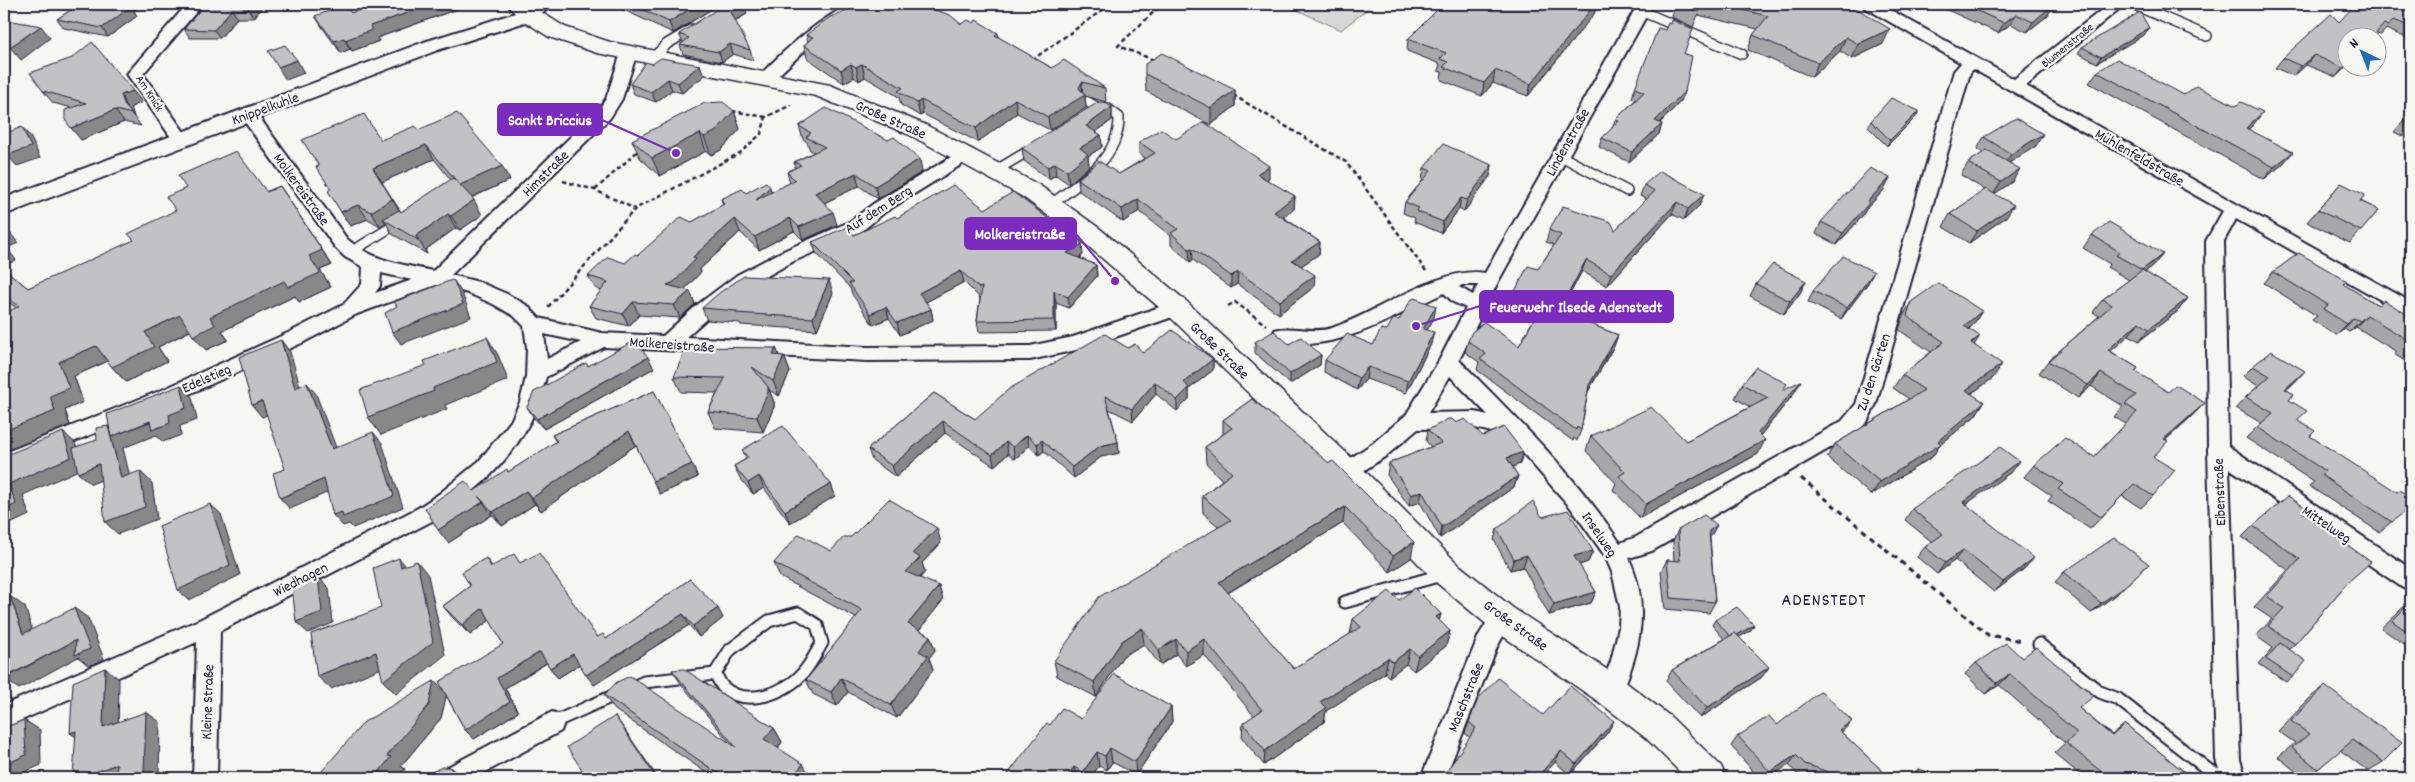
<svg xmlns="http://www.w3.org/2000/svg" width="2415" height="782" font-family="Dekko,sans-serif">
	<style>
		.green { fill: #d7d7d7; stroke: #7c7c89 }
		.lines { fill: none; stroke-linecap: round; stroke-linejoin: round }
		.service-far1-casing { stroke: #22223b; stroke-width: 12 }
		.service-casing { stroke: #22223b; stroke-width: 15 }
		.minor-casing { stroke: #22223b; stroke-width: 4 }
		.tertiary-casing { stroke: #22223b; stroke-width: 4 }
		.secondary-casing { stroke: #22223b; stroke-width: 3 }
		.path-far1 { stroke: #22223b; stroke-width: 2.5; stroke-dasharray: 4.5 3; stroke-linecap: butt }
		.path { stroke: #22223b; stroke-width: 3; stroke-dasharray: 5.5 4.5; stroke-linecap: butt }
		.service-far1 { stroke: #f6f6f2; stroke-width: 9 }
		.service { stroke: #f6f6f2; stroke-width: 11 }
		.minor { fill: #f6f6f2; fill-rule: evenodd }
		.tertiary { fill: #f6f6f2; fill-rule: evenodd }
		.secondary { fill: #f6f6f2; fill-rule: evenodd }
		.wall { fill: #a7a7a9; stroke: #22223b; fill-rule: evenodd }
		.shaded-wall { fill: #888889; stroke: #22223b }
		.building { fill: #c2c2c4; stroke: #22223b }
		.labels { text-anchor: middle; stroke-width: 4.5; stroke-linejoin: round; paint-order: stroke }
		.far-street-label { font-size: 12px; fill: #22223b; stroke: #f6f6f2 }
		.street-label { font-size: 15px; fill: #22223b; stroke: #f6f6f2 }
		.quarter-label { font-size: 18px; letter-spacing: 1px; fill: #22223b; stroke: #f6f6f2 }
		.leader { fill: none; stroke: #7b2cbf; stroke-width: 2 }
		.callout-dot { fill: #7b2cbf; stroke: #f6f6f2; stroke-width: 2 }
		.callout { fill: #7b2cbf; stroke: #7b2cbf; stroke-width: 2 }
		.callout-label { font-size: 16px; text-anchor: middle; font-weight: bold; fill: #fff }
	</style>
	<rect width="100%" height="100%" fill="#f6f6f2"/>
	<filter id="ink" filterUnits="userSpaceOnUse"><feTurbulence type="fractalNoise" baseFrequency=".02" numOctaves="2"/><feDisplacementMap in="SourceGraphic" scale="10" xChannelSelector="R" yChannelSelector="G"/><feConvolveMatrix kernelMatrix="1 2 1 2 8 2 1 2 1" color-interpolation-filters="sRGB"/></filter>
	<g filter="url(#ink)">
		<polygon class="green" points="1284,4 1374,4 1341,30"/>
		<g class="lines">
			<defs>
				<g id="service-far1">
					<polyline points="2132,4 2207,36"/>
					<polyline points="1641,11 1742,54"/>
					<polyline points="653,58 667,44 692,29"/>
					<polyline points="1086,101 1098,108 1092,112"/>
					<polyline points="1559,155 1627,191"/>
					<polyline points="995,171 1035,147"/>
					<path d="M 1051,204 C 1081,183 1120,157 1119,117 L 1107,108 L 1101,108"/>
					<polyline points="351,252 401,221"/>
				</g>
				<g id="service">
					<polyline points="1345,602 1445,574"/>
					<path d="M 798,613 L 817,625 L 822,643 C 816,653 811,664 803,673 C 786,693 746,708 723,687 C 720,684 718,678 715,674 L 730,650 L 769,621 Z"/>
					<polyline points="2039,644 2100,692 2118,699 2206,768 2225,778"/>
					<polyline points="552,723 644,682 715,674"/>
				</g>
				<g id="minor">
					<polygon points="187,4 203,4 143,74 189,139 187,143 175,143 127,74"/>
					<polygon points="537,4 556,4 533,18 523,18 520,15"/>
					<path d="M 850,4 L 869,4 L 816,40 L 772,81 L 760,81 L 758,78 L 760,75 C 787,47 816,22 850,4 Z"/>
					<path d="M 1638,4 L 1653,4 L 1499,280 L 1459,360 C 1516,418 1575,474 1620,543 L 1636,537 L 1842,421 L 1856,404 L 1954,71 L 1961,63 L 1864,7 L 1862,4 L 1880,4 L 2014,79 L 2109,4 L 2125,4 L 2026,86 L 2411,302 L 2411,317 L 2236,219 L 2224,241 L 2228,446 L 2411,569 L 2411,591 L 2403,588 L 2229,468 L 2240,760 L 2246,778 L 2222,778 L 2216,760 L 2208,450 L 2206,241 L 2223,211 L 1973,69 L 1970,73 L 1876,404 L 1867,422 L 1856,433 L 1652,551 L 1629,558 C 1651,607 1640,652 1619,699 L 1611,702 L 1603,699 L 1599,691 L 1611,661 L 1619,627 L 1620,607 L 1612,572 L 1605,556 L 1571,508 L 1508,436 L 1475,428 L 1418,429 L 1386,456 L 1354,477 L 1347,479 L 1340,477 L 1336,471 L 1340,465 L 1372,444 L 1406,415 L 1440,359 L 1466,308 L 1453,302 L 1444,293 C 1394,316 1331,357 1275,340 L 1272,335 L 1275,330 C 1291,325 1313,334 1332,328 C 1375,314 1442,265 1485,273 ZM 1462,285 L 1478,285 L 1473,295 L 1459,287 ZM 1450,376 L 1488,415 L 1475,412 L 1428,413 Z"/>
					<path d="M 629,48 L 637,53 L 622,99 L 610,118 L 451,275 L 479,282 L 507,294 L 528,306 L 539,318 L 602,333 L 663,336 L 697,305 L 737,275 L 781,252 L 849,222 L 873,204 L 966,148 L 972,150 L 974,154 L 972,158 L 885,212 L 862,231 L 794,261 L 751,285 L 723,304 L 686,337 L 867,347 L 1030,346 L 1073,337 L 1177,301 L 1184,303 L 1186,308 L 1184,313 L 1081,349 L 1030,360 L 867,361 L 604,347 L 546,377 C 532,442 487,485 434,520 L 220,631 L 217,778 L 193,778 L 197,642 L 4,728 L 4,705 L 201,619 L 418,508 L 439,494 L 479,461 L 511,421 L 520,402 L 526,377 L 527,348 L 524,326 L 514,316 L 493,304 L 468,293 L 436,285 L 357,314 L 304,342 L 176,400 L 4,470 L 4,453 L 162,390 L 290,332 L 343,305 L 362,284 L 363,267 L 345,257 L 335,247 L 242,118 L 240,114 L 242,110 L 254,110 L 347,239 C 373,261 400,264 433,271 L 598,110 L 606,99 L 621,53 ZM 381,273 L 412,280 L 375,293 L 380,286 ZM 544,334 L 581,342 L 547,359 Z"/>
					<polygon points="1502,608 1510,611 1513,618 1497,647 1445,778 1421,778 1479,635 1494,611"/>
					<polygon points="552,712 561,715 564,723 561,731 475,778 439,778 442,770"/>
				</g>
				<polygon id="tertiary" points="528,9 535,11 538,15 535,19 438,50 4,215 4,198 424,42"/>
				<polygon id="secondary" points="506,4 528,4 565,27 610,42 830,85 926,125 1039,185 1099,228 1186,301 1357,463 1459,565 1513,608 1623,680 1671,717 1721,766 1726,778 1686,778 1647,739 1599,702 1491,628 1437,583 1337,479 1168,315 1081,240 1023,197 910,135 816,96 597,53 549,37 521,19"/>
			</defs>
			<use href="#service-far1" class="service-far1-casing"/>
			<use href="#service" class="service-casing"/>
			<use href="#minor" class="minor-casing"/>
			<use href="#tertiary" class="tertiary-casing"/>
			<use href="#secondary" class="secondary-casing"/>
			<g class="path-far1">
				<polyline points="1032,60 1111,4"/>
				<polyline points="1154,60 1118,46 1161,5 1157,4"/>
				<polyline points="1233,95 1346,162 1426,271"/>
				<polyline points="732,111 766,117"/>
				<polyline points="563,181 595,190 635,209"/>
				<polyline points="595,190 640,149"/>
				<polyline points="1228,306 1235,302 1266,325"/>
				<polyline points="548,307 635,209 740,153 761,134 766,117 791,105"/>
			</g>
			<polyline class="path" points="1801,478 1988,635 2022,641"/>
			<use href="#service-far1" class="service-far1"/>
			<use href="#service" class="service"/>
			<use href="#minor" class="minor"/>
			<use href="#tertiary" class="tertiary"/>
			<use href="#secondary" class="secondary"/>
		</g>
		<g class="wall">
			<polygon points="80,4 143,4 134,11 137,16 108,37 64,28 57,19"/>
			<polygon points="205,4 264,4 254,18 237,18 220,38 190,38 184,29"/>
			<polygon points="377,4 471,4 377,38 379,41 352,51 350,49 341,53 322,27 315,16 351,13"/>
			<polygon points="611,4 720,4 673,33"/>
			<polygon points="1486,4 1597,4 1594,14 1528,96 1493,83 1482,96 1441,80 1442,72 1438,71 1440,64 1407,51 1408,39 1446,6 1483,8"/>
			<polygon points="1675,4 1849,4 1883,44 1852,59 1840,51 1812,77 1748,50 1753,35 1758,29 1698,15 1693,27 1672,17"/>
			<polygon points="1897,4 1926,4 1911,12"/>
			<polygon points="1934,4 2059,4 2051,10 2047,16 2027,32 2011,24 1998,33"/>
			<polygon points="2160,4 2188,4 2178,12"/>
			<polygon points="2411,4 2411,40 2386,29 2381,35 2377,34 2348,38 2348,65 2336,77 2306,65 2294,76 2275,68 2283,58 2339,22"/>
			<polygon points="747,14 735,21 750,50 753,60 733,54 722,62 683,54 680,45 683,43 679,34"/>
			<polygon points="961,24 998,33 999,38 1052,68 1105,88 1106,102 1085,96 1086,108 1050,130 1017,113 978,142 923,114 920,116 901,105 899,97 865,77 859,81 854,77 844,83 807,58 804,45 808,42 806,35"/>
			<polygon points="2149,28 2145,34 2097,63 2078,53 2082,47"/>
			<polygon points="1684,54 1685,91 1681,101 1660,123 1662,124 1659,134 1629,162 1599,147 1602,138 1612,128 1615,120 1636,99 1632,98 1635,88"/>
			<polygon points="652,64 700,65 704,76 682,93 672,90 656,102 634,94 630,84"/>
			<polygon points="2097,72 2184,95 2254,124 2248,129 2283,164 2264,179 2089,83"/>
			<polygon points="1145,74 1235,90 1235,106 1211,125 1146,91"/>
			<polygon points="43,91 133,91 142,102 131,107 134,117 141,126 124,122 81,140 72,108 53,103"/>
			<polygon points="1112,107 1112,120 1096,132 1101,135 1102,147 1088,156 1089,166 1069,184 1056,175 1049,179 1024,161 1022,148"/>
			<polygon points="734,111 740,129 721,150 711,155 706,151 660,176 640,158 632,140"/>
			<polygon points="2411,113 2411,140 2394,132"/>
			<polygon points="1916,117 1887,146 1868,127 1871,121"/>
			<polygon points="799,126 922,172 878,199 859,186 824,203 837,225 803,240 794,231 759,250 740,232 700,269 701,272 684,290 690,291 695,304 680,318 639,315 629,326 596,318 589,306 601,291 595,288 588,276 625,263 692,222 723,205 721,199 746,193 771,192 790,183 787,172 795,168 794,162 814,152 810,150 807,142 803,139"/>
			<path d="M 418,130 L 510,180 L 471,198 L 482,215 L 460,230 L 456,228 L 425,250 L 427,254 L 392,234 L 386,223 L 380,226 L 368,219 L 350,226 L 341,212 L 331,189 L 381,140 ZM 434,159 L 451,180 L 401,212 L 382,182 Z"/>
			<polygon points="1984,137 2036,146 2009,163 2012,182 1994,194 2006,217 1969,243 1943,227 1950,214 1985,190 1961,175 1968,163 1983,153 1977,149"/>
			<polygon points="1176,139 1269,178 1266,180 1295,196 1294,209 1283,217 1320,242 1319,254 1301,266 1314,287 1279,314 1237,284 1231,288 1193,260 1190,262 1171,245 1171,236 1139,211 1123,222 1079,191 1078,179 1119,174 1145,158 1139,154 1139,142"/>
			<polygon points="1492,165 1490,176 1464,212 1459,209 1441,233 1414,222 1415,218 1403,213 1405,202 1423,180 1422,180 1424,168"/>
			<polygon points="1890,178 1884,190 1866,209 1863,215 1837,245 1816,234 1821,222"/>
			<polygon points="2341,183 2360,201 2379,210 2350,243 2307,222"/>
			<polygon points="1644,185 1704,194 1699,206 1684,220 1672,214 1607,286 1582,271 1568,298 1583,304 1580,316 1578,319 1618,335 1614,346 1588,392 1581,430 1577,441 1574,438 1573,441 1477,370 1479,362 1465,352 1468,341 1519,346 1538,311 1512,302 1515,291 1538,269 1554,245 1546,242 1549,230 1615,230 1646,199 1640,196"/>
			<polygon points="280,186 332,265 320,270 331,287 299,302 295,296 222,331 228,340 206,350 190,331 158,347 167,361 126,382 112,367 108,361 74,376 83,402 65,410 70,425 8,450 4,446 4,314 16,308 4,298 4,269 28,288"/>
			<polygon points="985,209 1083,255 1079,258 1096,265 1097,276 1069,308 1056,303 1056,331 979,332 977,321 980,298 964,282 926,302 931,309 933,320 900,335 889,318 873,325 852,294 850,288 816,253 812,242 854,235 897,218"/>
			<polygon points="2092,235 2163,254 2153,266 2145,272 2188,298 2178,311 2139,341 2129,335 2110,351 2138,368 2135,372 2193,415 2166,440 2153,457 2153,496 2141,508 2122,496 2090,529 2048,501 2052,496 2024,477 2034,465 2094,457 2126,424 2114,417 2123,406 2091,386 2078,398 2039,373 2048,361 2099,316 2093,312 2103,299 2129,280 2107,267 2110,264 2083,248"/>
			<polygon points="2273,272 2344,285 2378,305 2411,317 2411,365 2394,354 2397,352 2356,327 2349,332 2344,329 2336,335 2312,320 2317,316 2264,283"/>
			<polygon points="1806,281 1800,293 1784,314 1750,296 1756,284"/>
			<polygon points="1868,283 1841,319 1808,302 1813,291"/>
			<polygon points="833,293 817,330 741,325 740,323 707,320 702,308"/>
			<polygon points="1911,302 1982,311 1973,325 1969,329 1974,345 1993,378 1971,394 1984,402 1975,416 1940,445 1932,457 1871,495 1827,457 1835,444 1909,399 1893,388 1902,375 1931,352 1899,330 1903,316"/>
			<polygon points="1434,318 1427,330 1431,344 1406,393 1366,379 1357,390 1324,372 1325,360 1373,345 1387,330 1399,320"/>
			<polygon points="1255,342 1289,344 1321,355 1320,365 1290,384 1255,353"/>
			<polygon points="776,348 779,356 784,356 790,372 779,396 769,390 774,402 774,407 763,432 715,428 708,412 717,393 681,392 674,377"/>
			<polygon points="1128,348 1143,353 1213,359 1213,370 1189,389 1189,399 1177,411 1156,394 1133,421 1109,409 1118,442 1119,453 1101,457 1074,478 1044,451 1039,455 1029,446 1015,459 1008,454 994,466 945,433 896,477 872,460 868,449 934,393 975,419"/>
			<polygon points="588,366 654,368 544,429 534,418 527,407"/>
			<polygon points="2253,366 2295,382 2286,390 2289,400 2298,420 2310,436 2411,506 2379,532 2309,486 2314,482 2246,438 2261,423 2236,408 2246,397 2258,386 2243,376"/>
			<polygon points="1742,384 1784,389 1793,395 1760,436 1758,454 1640,518 1613,490 1616,483 1586,451 1591,436 1686,441 1750,407 1735,398"/>
			<polygon points="654,391 698,477 660,494 636,445 541,511 535,504 502,526 491,513 492,515 448,543 474,491 508,472 556,442 552,435"/>
			<polygon points="1252,399 1411,558 1390,572 1343,523 1228,593 1294,669 1350,634 1353,619 1399,600 1441,614 1439,621 1450,631 1446,646 1414,671 1406,664 1389,677 1385,673 1326,711 1324,722 1264,765 1242,738 1243,723 1254,716 1204,655 1186,666 1176,654 1160,665 1144,644 1123,656 1096,697 1057,676 1054,661 1219,527 1203,513 1202,496 1222,480 1206,463 1205,447 1223,434 1223,420"/>
			<polygon points="1456,423 1483,436 1520,464 1512,467 1518,476 1514,487 1440,538 1420,502 1409,506 1387,475 1389,463 1431,447 1426,441 1428,430"/>
			<polygon points="742,450 831,484 835,496 790,523 764,488 753,494 740,478 734,466 746,459"/>
			<polygon points="2011,472 1966,504 2025,568 1994,592 1955,560 1937,574 1917,557 1925,547 1932,542 1905,520 1912,509"/>
			<polygon points="2302,512 2348,582 2295,644 2289,649 2293,677 2286,682 2259,664 2273,648 2256,636 2272,619 2254,607 2288,570 2242,537 2253,526"/>
			<polygon points="1542,517 1593,551 1588,562 1579,565 1596,592 1591,603 1549,615 1523,567 1510,570 1494,540 1497,529"/>
			<polygon points="1678,530 1711,536 1710,537 1715,602 1709,613 1665,609 1661,571 1667,560 1674,561 1673,541"/>
			<polygon points="941,543 922,563 925,572 920,578 943,600 919,630 930,636 935,650 929,658 933,670 897,718 848,692 837,706 813,694 806,680 856,618 780,577 774,563"/>
			<polygon points="2411,549 2411,555 2408,553"/>
			<polygon points="486,558 492,566 521,563 597,637 606,639 690,579 723,618 699,637 689,625 594,685 580,664 558,678 547,663 505,688 518,712 474,739 465,730 446,695 441,718 401,766 405,769 398,778 316,778 434,681 443,690 503,644 490,620 470,635 452,617 443,606 470,586"/>
			<polygon points="2149,564 2115,595 2091,613 2055,582 2064,572"/>
			<polygon points="2411,600 2411,649 2381,628"/>
			<polygon points="1715,620 1754,625 1750,631 1739,637 1762,677 1700,718 1666,681 1672,670 1724,639 1712,625"/>
			<polygon points="2022,658 2080,709 2112,735 2125,724 2192,778 2084,778 2054,753 2065,743 1999,685 1986,694 1965,674 1976,663"/>
			<polygon points="672,670 774,728 782,742 778,748 811,778 714,778 615,710 604,695 730,743 682,685"/>
			<polygon points="2325,686 2383,762 2368,771 2340,750 2318,769 2304,778 2278,757 2295,743 2278,731 2312,696"/>
			<polygon points="1171,707 1172,722 1136,775 1112,762 1107,770 1099,766 1090,778 1005,778 1050,725 1081,719"/>
			<polygon points="1543,715 1608,732 1570,775 1555,762 1541,778 1442,778 1470,738 1465,733 1469,722"/>
			<polygon points="1852,721 1841,732 1890,778 1809,778 1797,774 1789,765 1768,778 1759,778 1731,746 1738,736 1777,725"/>
			<polygon points="1918,769 1946,778 1908,778"/>
		</g>
		<g class="shaded-wall">
			<polygon points="125,4 143,4 134,11 137,16 108,37 102,28"/>
			<polygon points="252,4 264,4 254,18 248,9"/>
			<polygon points="433,4 471,4 377,38 379,41 352,51 345,40 370,26"/>
			<polygon points="698,4 720,4 673,33 669,22"/>
			<polygon points="744,4 747,14 734,21 731,12"/>
			<polygon points="1593,4 1597,4 1594,14 1528,96 1531,84"/>
			<polygon points="1915,4 1926,4 1911,12"/>
			<polygon points="2050,4 2059,4 2051,10 2047,16 2027,32 2033,22"/>
			<polygon points="2184,4 2188,4 2178,12"/>
			<polygon points="232,9 237,18 220,38 214,30"/>
			<polygon points="2016,14 2011,24 1998,33 2004,23"/>
			<polygon points="41,26 50,38 21,60 10,47"/>
			<polygon points="2149,28 2145,34 2097,63 2101,57"/>
			<polygon points="1890,29 1883,44 1852,59 1858,44"/>
			<polygon points="1846,37 1840,51 1812,77 1818,63"/>
			<polygon points="344,38 350,49 341,53 334,41"/>
			<polygon points="730,44 733,54 722,62 719,52"/>
			<polygon points="2314,55 2306,65 2294,76 2301,66"/>
			<polygon points="297,60 304,73 286,80 278,67"/>
			<polygon points="2348,63 2348,65 2336,77 2343,68"/>
			<polygon points="851,64 854,77 844,83 841,70"/>
			<polygon points="862,64 865,77 859,81 856,67"/>
			<polygon points="700,65 704,76 682,93 678,83"/>
			<polygon points="1495,70 1493,83 1482,96 1484,83"/>
			<polygon points="668,79 672,90 656,102 651,92"/>
			<polygon points="1082,82 1083,96 1085,95 1086,108 1050,130 1048,117 1079,88"/>
			<polygon points="1235,90 1235,106 1211,125 1211,108"/>
			<polygon points="133,91 142,102 131,107 134,117 125,106 121,95"/>
			<polygon points="1685,91 1681,101 1652,130 1655,121"/>
			<polygon points="1015,99 1017,113 978,142 976,128"/>
			<polygon points="921,100 923,114 920,116 917,103"/>
			<polygon points="1112,107 1112,120 1087,138 1086,126"/>
			<polygon points="115,110 124,122 81,140 71,128"/>
			<polygon points="734,111 740,129 721,150 711,155 704,137"/>
			<polygon points="1919,111 1916,117 1887,146 1890,140"/>
			<polygon points="2263,112 2254,124 2237,140 2246,128"/>
			<polygon points="1662,124 1659,134 1629,162 1632,152"/>
			<polygon points="22,127 31,138 40,158 17,166 7,155"/>
			<polygon points="700,133 706,151 660,176 652,158"/>
			<polygon points="2043,134 2036,146 2004,166 2011,154"/>
			<polygon points="1101,135 1102,147 1088,156 1089,166 1069,184 1067,171 1080,148"/>
			<polygon points="426,145 434,159 382,182 373,168"/>
			<polygon points="2293,152 2283,164 2264,179 2274,167"/>
			<polygon points="920,159 922,172 878,199 875,186"/>
			<polygon points="1055,163 1056,175 1049,179 1048,167"/>
			<polygon points="1492,165 1490,176 1464,212 1467,200"/>
			<polygon points="502,166 510,180 468,199 460,185"/>
			<polygon points="1269,166 1269,178 1256,186 1257,174"/>
			<polygon points="2020,169 2012,182 1993,195 2001,182"/>
			<polygon points="856,173 859,186 818,206 815,193"/>
			<polygon points="1890,178 1884,190 1866,209 1863,215 1837,245 1843,233 1867,202"/>
			<polygon points="280,186 332,265 320,270 331,287 299,302 295,296 222,331 228,340 206,350 193,336 210,317 309,256"/>
			<polygon points="770,187 774,200 756,200"/>
			<polygon points="1704,194 1699,206 1684,220 1688,209"/>
			<polygon points="1295,196 1294,209 1274,224 1274,212"/>
			<polygon points="1461,198 1459,209 1441,233 1443,222"/>
			<polygon points="392,199 401,213 383,219 386,223 380,226 371,212"/>
			<polygon points="1138,199 1139,211 1123,222 1122,209"/>
			<polygon points="474,200 482,215 460,230 451,216"/>
			<polygon points="1677,202 1672,214 1607,286 1611,274"/>
			<polygon points="358,205 368,219 350,226 341,212"/>
			<polygon points="2014,205 2006,217 1969,243 1977,231"/>
			<polygon points="833,212 837,225 803,240 799,227"/>
			<polygon points="448,214 456,228 425,250 427,254 416,236"/>
			<polygon points="790,218 794,231 759,250 755,237"/>
			<polygon points="735,219 740,232 700,269 701,272 679,295 667,285 693,257"/>
			<polygon points="4,225 18,243 7,248 16,260 4,266"/>
			<polygon points="1320,242 1319,254 1291,273 1292,260"/>
			<polygon points="1082,244 1083,255 1068,264 1067,253"/>
			<polygon points="1192,248 1193,260 1190,262 1189,249"/>
			<polygon points="2163,254 2153,266 2132,282 2142,270"/>
			<polygon points="1586,260 1582,271 1562,309 1566,298"/>
			<polygon points="1096,265 1097,276 1069,308 1068,297"/>
			<polygon points="961,271 964,282 922,304 919,293"/>
			<polygon points="1238,272 1237,284 1231,288 1231,276"/>
			<polygon points="1874,272 1868,283 1841,319 1847,308"/>
			<polygon points="1315,275 1314,287 1279,314 1280,301"/>
			<polygon points="829,280 833,293 817,330 813,318"/>
			<polygon points="454,281 462,293 471,317 401,344 392,332"/>
			<polygon points="1806,281 1800,293 1784,314 1790,301"/>
			<polygon points="690,291 695,304 680,318 674,305"/>
			<polygon points="1054,291 1056,303 1056,331 1054,320"/>
			<polygon points="2188,298 2178,311 2139,341 2149,329"/>
			<polygon points="633,302 639,315 629,326 623,314"/>
			<polygon points="1583,304 1580,316 1571,329 1575,318"/>
			<polygon points="1436,306 1434,318 1421,341 1423,329"/>
			<polygon points="886,307 889,318 873,325 870,314"/>
			<polygon points="931,309 933,320 900,335 897,323"/>
			<polygon points="1982,311 1973,325 1955,340 1964,326"/>
			<polygon points="180,315 193,329 158,347 167,361 126,382 112,367 145,332"/>
			<polygon points="2367,315 2356,327 2349,332 2360,321"/>
			<polygon points="2354,318 2344,329 2336,335 2347,324"/>
			<polygon points="2139,322 2129,335 2098,363 2108,350"/>
			<polygon points="1434,332 1431,344 1406,393 1408,381"/>
			<polygon points="1618,335 1614,346 1585,396 1589,385"/>
			<polygon points="1980,336 1971,350 1971,343"/>
			<polygon points="487,337 498,355 508,380 445,405 447,409 381,435 368,417 433,388"/>
			<polygon points="281,340 290,352 304,399 295,388"/>
			<polygon points="96,346 110,360 74,376 83,402 65,410 70,425 8,450 4,446 4,431 50,396 59,362"/>
			<polygon points="776,348 782,362 784,356 790,372 779,396 773,381 773,355"/>
			<polygon points="1321,355 1320,365 1290,384 1290,374"/>
			<polygon points="648,357 654,368 544,429 537,419"/>
			<polygon points="1213,359 1213,370 1189,389 1189,399 1177,411 1177,400 1184,382"/>
			<polygon points="2002,364 1993,378 1957,404 1966,390"/>
			<polygon points="1368,367 1366,379 1357,390 1359,378"/>
			<polygon points="2305,371 2295,382 2275,400 2285,389"/>
			<polygon points="2101,373 2091,386 2078,398 2088,385"/>
			<polygon points="1801,381 1793,395 1750,448 1758,433"/>
			<polygon points="1155,382 1156,394 1133,421 1132,409"/>
			<polygon points="307,383 316,394 341,461 332,449"/>
			<polygon points="181,385 192,397 197,420 180,426 181,435 163,442 156,435 123,448 133,490 121,478 108,426 117,434 169,415"/>
			<polygon points="768,387 774,402 774,407 763,432 757,417"/>
			<polygon points="262,401 272,413 262,417 252,405"/>
			<polygon points="1984,402 1975,416 1940,445 1932,457 1871,495 1880,482 1938,441"/>
			<polygon points="2205,403 2193,415 2153,451 2164,439"/>
			<polygon points="943,421 945,433 896,477 892,466"/>
			<polygon points="629,431 636,445 541,511 532,498"/>
			<polygon points="63,432 75,443 83,468 23,495 29,515 4,527 4,510 9,484"/>
			<polygon points="373,432 382,443 403,507 353,528 349,524 343,526 333,515"/>
			<polygon points="1027,435 1029,446 1015,459 1013,447"/>
			<polygon points="1042,440 1044,451 1039,455 1037,444"/>
			<polygon points="1765,440 1758,454 1640,518 1646,504"/>
			<polygon points="1006,442 1008,454 994,466 992,455"/>
			<polygon points="1118,442 1119,453 1101,457 1074,478 1072,467 1100,446"/>
			<polygon points="1523,452 1520,464 1504,470 1507,458"/>
			<polygon points="2019,461 2011,472 1955,512 1963,502"/>
			<polygon points="99,464 112,476 91,484 78,473"/>
			<polygon points="692,464 698,477 660,494 653,481"/>
			<polygon points="140,471 152,483 157,519 118,534 105,522"/>
			<polygon points="759,476 764,488 753,494 748,483"/>
			<polygon points="1518,476 1514,487 1440,538 1442,527"/>
			<polygon points="324,479 333,490 290,509 280,498"/>
			<polygon points="831,484 835,496 790,523 785,511"/>
			<polygon points="526,491 535,504 502,526 493,512"/>
			<polygon points="1422,491 1420,502 1409,506 1411,495"/>
			<polygon points="483,502 492,515 448,543 438,530"/>
			<polygon points="210,504 221,514 240,575 189,600 178,590"/>
			<polygon points="1345,507 1343,523 1219,598 1219,582"/>
			<polygon points="1717,525 1711,536 1703,542 1709,531"/>
			<polygon points="937,528 941,543 922,563 925,572 911,587 906,572 913,553"/>
			<polygon points="1414,542 1411,558 1390,572 1393,556"/>
			<polygon points="1963,550 1955,560 1937,574 1945,563"/>
			<polygon points="1593,551 1588,562 1570,568 1574,556"/>
			<polygon points="1527,555 1523,567 1510,570 1514,559"/>
			<polygon points="399,558 411,572 401,567"/>
			<polygon points="2034,558 2025,568 1994,592 2003,582"/>
			<polygon points="417,561 428,575 445,655 396,694 383,681"/>
			<polygon points="2149,564 2115,595 2091,613 2101,603"/>
			<polygon points="318,577 329,588 333,623 308,633 296,622"/>
			<polygon points="939,586 943,600 913,638 908,624"/>
			<polygon points="1596,592 1591,603 1549,615 1554,604"/>
			<polygon points="10,596 25,607 37,645 23,634"/>
			<polygon points="74,608 88,618 104,659 89,666 78,657 19,689 4,679 76,640"/>
			<polygon points="483,608 491,619 470,635 462,625"/>
			<polygon points="718,608 723,618 699,637 693,626"/>
			<polygon points="683,614 689,625 594,685 586,675"/>
			<polygon points="1441,614 1437,629 1436,617"/>
			<polygon points="1754,625 1750,631 1729,643 1732,638"/>
			<polygon points="1142,628 1144,644 1123,656 1096,697 1094,682 1122,641"/>
			<polygon points="1450,631 1446,646 1414,671 1418,656"/>
			<polygon points="930,636 935,650 929,658 933,670 897,718 891,705 919,651"/>
			<polygon points="1176,639 1176,654 1160,665 1159,650"/>
			<polygon points="1204,639 1204,655 1186,666 1186,651"/>
			<polygon points="1410,649 1406,664 1389,677 1393,662"/>
			<polygon points="376,652 389,665 331,689 317,676"/>
			<polygon points="540,652 548,662 505,688 518,712 474,739 465,730 497,678"/>
			<polygon points="573,654 580,664 558,678 550,668"/>
			<polygon points="1388,658 1385,673 1326,711 1324,722 1264,765 1265,751 1320,702"/>
			<polygon points="1769,667 1762,677 1700,718 1707,708"/>
			<polygon points="105,668 119,679 118,737 103,727"/>
			<polygon points="2010,674 1999,685 1986,694 1997,683"/>
			<polygon points="841,678 848,692 837,706 831,692"/>
			<polygon points="434,681 447,693 441,718 401,766 405,769 398,778 374,778 387,756"/>
			<polygon points="1171,707 1172,722 1136,775 1135,762"/>
			<polygon points="146,712 160,722 159,778 128,778"/>
			<polygon points="615,716 625,730 658,778 652,778"/>
			<polygon points="24,720 40,730 41,765 11,778 4,778 4,765"/>
			<polygon points="1614,721 1608,732 1570,775 1576,764"/>
			<polygon points="1852,721 1843,731 1831,740 1839,730"/>
			<polygon points="774,728 782,742 773,753 764,739"/>
			<polygon points="76,731 85,743 70,733"/>
			<polygon points="1110,748 1112,762 1107,770 1105,756"/>
			<polygon points="1561,751 1555,762 1541,778 1536,778"/>
			<polygon points="1097,752 1099,766 1090,778 1084,778 1083,772"/>
			<polygon points="1796,755 1789,765 1768,778 1766,778 1770,772"/>
			<polygon points="117,764 120,778 79,778"/>
			<polygon points="803,764 811,778 791,778"/>
			<polygon points="450,767 462,778 456,778"/>
			<polygon points="1074,767 1076,778 1066,778"/>
		</g>
		<g class="building">
			<polygon points="80,4 125,4 123,5 131,7 102,28 57,19"/>
			<polygon points="205,4 252,4 248,9 232,9 214,30 184,29"/>
			<polygon points="377,4 433,4 370,26 372,30 345,40 344,38 334,41 315,16 345,5 351,13"/>
			<polygon points="631,4 698,4 669,22"/>
			<polygon points="725,4 744,4 731,12 750,50 730,44 719,52 680,45 689,38 679,34"/>
			<polygon points="863,4 917,4 950,15 961,24 968,20 974,23 976,20 998,33 995,35 1052,68 1064,60 1105,88 1082,82 1079,88 1085,95 1048,117 1015,99 976,128 921,100 917,103 898,91 903,88 862,64 856,67 851,64 841,70 804,45 813,37 806,35 830,17"/>
			<polygon points="1448,4 1472,4 1483,8 1486,4 1595,4 1531,84 1495,70 1484,83 1443,67 1448,62 1440,59 1446,53 1408,39 1442,5 1446,6"/>
			<polygon points="1679,4 1701,4 1698,12"/>
			<polygon points="1718,4 1849,4 1890,29 1858,44 1846,37 1818,63 1753,35 1768,16"/>
			<polygon points="1962,4 2050,4 2053,5 2033,22 2016,14 2004,23"/>
			<polygon points="2356,4 2411,4 2411,27 2394,20 2388,26 2384,24 2372,38 2348,38 2348,63 2343,68 2314,55 2301,66 2283,58 2331,14 2339,22"/>
			<polygon points="2140,12 2149,28 2101,57 2082,47"/>
			<polygon points="7,20 41,26 10,47 4,38 4,22"/>
			<polygon points="1672,20 1693,29 1684,54 1692,56 1685,91 1655,121 1662,124 1632,152 1602,138 1619,121 1615,120 1644,92 1635,88 1658,28 1665,30 1668,23 1671,24"/>
			<polygon points="92,42 133,91 121,95 125,106 132,114 115,110 71,128 65,120 65,110 86,103 43,91 30,73 72,58"/>
			<polygon points="285,45 297,60 278,67 268,51"/>
			<polygon points="1162,53 1235,90 1211,108 1145,74 1145,64"/>
			<polygon points="661,58 700,65 678,83 668,79 651,92 630,84 646,62 652,64"/>
			<polygon points="2117,59 2184,95 2196,86 2236,106 2241,102 2263,112 2246,128 2293,152 2274,167 2097,72"/>
			<polygon points="1891,98 1919,111 1890,140 1871,121"/>
			<polygon points="723,102 734,111 715,132 704,137 700,133 652,158 632,140 705,103"/>
			<polygon points="1099,102 1104,102 1112,107 1086,126 1101,135 1080,148 1088,154 1067,171 1055,163 1048,167 1022,148"/>
			<polygon points="826,108 888,140 894,137 920,159 875,186 856,173 815,193 833,212 799,227 790,218 755,237 735,219 693,257 696,259 674,282 667,285 690,291 674,305 633,302 623,314 589,306 608,282 588,276 608,257 625,263 635,254 638,255 681,217 692,222 724,204 721,199 742,189 746,193 766,182 770,187 756,200 795,180 787,172 801,165 794,162 825,147 806,137 811,133 799,126"/>
			<polygon points="457,113 502,166 460,185 474,200 451,216 448,214 416,236 418,240 383,219 399,210 401,212 453,178 459,184 426,145 373,168 392,199 371,212 358,205 341,212 328,191 331,189 316,167 319,166 302,140 364,114 381,140 415,126 418,130"/>
			<polygon points="2411,113 2411,124 2404,121"/>
			<polygon points="2016,118 2043,134 2011,154 1984,137"/>
			<polygon points="1204,122 1269,166 1257,174 1295,196 1274,212 1320,242 1292,260 1315,275 1280,301 1238,272 1231,276 1192,248 1189,249 1171,233 1178,229 1138,199 1122,209 1078,179 1099,161 1119,174 1155,153 1139,142 1161,129 1176,139"/>
			<polygon points="22,127 31,147 7,155 4,146 4,134"/>
			<polygon points="1443,144 1492,165 1467,200 1461,198 1443,222 1416,211 1419,208 1405,202 1431,171 1424,168"/>
			<polygon points="1987,150 2020,169 2001,182 1968,163"/>
			<polygon points="236,151 267,192 280,186 322,250 309,256 320,273 288,287 284,281 210,317 215,325 193,336 180,315 145,332 154,347 112,367 96,346 59,362 69,388 50,396 55,411 4,431 4,314 19,306 4,295 4,269 28,288 134,240 128,234 176,210 166,197 186,188 178,176"/>
			<polygon points="1870,168 1890,178 1867,202 1869,203 1843,233 1821,222"/>
			<polygon points="1660,171 1704,194 1688,209 1677,202 1611,274 1586,260 1566,298 1583,304 1575,318 1618,335 1589,385 1581,430 1577,427 1576,430 1480,359 1486,354 1468,341 1472,332 1484,322 1519,346 1544,301 1515,291 1528,266 1538,269 1561,235 1549,230 1563,206 1611,222 1615,230 1655,191 1644,185"/>
			<polygon points="2341,183 2365,195 2360,201 2379,210 2361,231 2318,210"/>
			<polygon points="953,185 985,209 1013,192 1082,244 1067,253 1096,265 1068,297 1054,291 1054,320 977,321 982,287 979,288 961,271 919,293 931,309 897,323 886,307 870,314 849,283 853,283 812,242 847,227 854,235 895,216 897,218"/>
			<polygon points="1986,189 2014,205 1977,231 1950,214"/>
			<polygon points="2109,222 2163,254 2142,270 2116,255 2120,252 2092,235"/>
			<polygon points="2299,253 2347,281 2343,284 2378,305 2384,300 2411,317 2411,346 2406,343 2409,341 2367,315 2360,321 2354,318 2347,324 2323,309 2328,305 2273,272"/>
			<polygon points="1843,256 1874,272 1847,308 1813,291"/>
			<polygon points="1773,264 1806,281 1790,301 1756,284"/>
			<polygon points="2142,270 2188,298 2149,329 2139,322 2108,350 2138,368 2135,371 2168,392 2176,385 2205,403 2164,439 2168,441 2153,457 2175,470 2153,496 2134,484 2101,517 2058,489 2063,484 2034,465 2065,438 2094,457 2137,412 2125,404 2136,395 2101,373 2088,385 2048,361 2112,305 2103,299"/>
			<polygon points="744,276 829,280 813,318 736,313 737,311 702,308 719,293"/>
			<polygon points="452,280 454,281 463,304 392,332 385,313 397,306 394,302"/>
			<polygon points="1938,283 1982,311 1964,326 1980,336 1971,343 2002,364 1966,390 1984,402 1938,441 1941,444 1880,482 1835,444 1924,390 1902,375 1944,342 1907,316 1911,302"/>
			<polygon points="1414,298 1436,306 1423,329 1434,332 1408,381 1368,367 1359,378 1325,360 1347,334 1373,345 1381,329 1387,330 1393,319 1399,320 1411,300"/>
			<polygon points="1172,330 1213,359 1184,382 1189,388 1177,400 1155,382 1132,409 1105,396 1118,442 1100,446 1072,467 1042,440 1037,444 1027,435 1013,447 1006,442 992,455 943,421 892,466 868,449 934,393 975,419 1009,389 1105,334 1128,348 1135,344 1143,353"/>
			<polygon points="1274,331 1289,344 1301,337 1321,355 1290,374 1255,342"/>
			<polygon points="487,337 497,362 433,388 434,391 368,417 360,390 426,365 424,361"/>
			<polygon points="281,340 295,388 307,383 332,449 373,432 394,496 343,517 342,512 333,515 324,479 280,498 273,473 285,469 262,401 252,405 239,357"/>
			<polygon points="634,341 648,357 537,419 527,407 534,392 586,363 588,366"/>
			<polygon points="686,347 776,348 773,355 784,356 773,381 752,367 768,387 768,392 757,417 708,412 725,378 674,377"/>
			<polygon points="2271,351 2305,371 2285,389 2294,394 2289,400 2307,411 2297,420 2315,431 2310,436 2397,492 2400,490 2411,497 2411,506 2392,522 2321,475 2325,471 2257,427 2273,413 2246,397 2270,376 2253,366"/>
			<polygon points="1756,367 1787,384 1782,390 1801,381 1758,433 1765,440 1646,504 1619,476 1625,472 1591,436 1651,407 1686,441 1768,398 1742,384"/>
			<polygon points="181,385 186,408 169,415 170,423 152,430 150,421 111,437 107,414"/>
			<polygon points="654,391 692,464 653,481 629,431 532,498 526,491 493,512 478,496 483,502 438,530 425,508 465,481 474,491 507,469 508,472 557,441 552,435"/>
			<polygon points="1252,399 1329,463 1333,461 1414,542 1393,556 1345,507 1219,582 1294,669 1361,627 1353,619 1389,591 1399,600 1415,588 1441,614 1436,617 1450,631 1418,656 1410,649 1393,662 1388,658 1320,702 1326,708 1265,751 1243,723 1262,710 1204,639 1186,651 1176,639 1159,650 1142,628 1122,641 1094,682 1054,661 1099,597 1231,520 1202,496 1232,473 1205,447 1232,428 1223,420"/>
			<polygon points="1448,419 1452,419 1456,423 1465,419 1483,436 1504,427 1523,452 1507,458 1518,476 1442,527 1422,491 1411,495 1389,463 1441,443 1428,430"/>
			<polygon points="108,426 121,478 140,471 145,507 105,522 99,464 78,473 73,448 97,440 96,428"/>
			<polygon points="783,426 831,484 785,511 759,476 748,483 734,466 748,458 742,450"/>
			<polygon points="63,432 71,457 9,484 16,504 4,510 4,459 5,458 4,456"/>
			<polygon points="2000,447 2019,461 1963,502 2034,558 2003,582 1963,550 1945,563 1925,547 1943,534 1912,509"/>
			<polygon points="2288,496 2306,508 2302,512 2371,562 2348,582 2295,644 2268,626 2284,608 2267,596 2300,559 2253,526"/>
			<polygon points="889,499 937,528 913,553 920,558 906,572 939,586 908,624 930,636 919,651 928,656 891,705 841,678 831,692 806,680 862,610 774,563 799,534 831,551 844,537 851,537"/>
			<polygon points="1533,501 1542,517 1568,510 1593,551 1574,556 1596,592 1554,604 1527,555 1514,559 1497,529"/>
			<polygon points="210,504 230,565 178,590 159,526"/>
			<polygon points="1704,515 1717,525 1709,531 1715,602 1671,598 1667,560 1680,561 1678,530"/>
			<polygon points="2114,538 2149,564 2125,586 2101,603 2064,572"/>
			<polygon points="539,553 597,637 603,634 606,639 690,579 718,608 693,626 683,614 586,675 573,654 550,668 540,652 497,678 510,702 465,730 439,682 503,644 483,608 462,625 443,606 470,586 462,572 486,558 491,567 514,554 520,563"/>
			<polygon points="399,558 401,567 417,561 433,642 383,681 376,652 317,676 311,634 381,608 373,568"/>
			<polygon points="318,577 322,612 296,622 292,587"/>
			<polygon points="10,596 23,634 74,608 90,649 75,655 76,640 4,678 4,599"/>
			<polygon points="2411,602 2411,634 2392,621"/>
			<polygon points="1737,607 1754,625 1737,635 1735,633 1730,636 1715,620"/>
			<polygon points="1735,633 1769,667 1707,708 1672,670"/>
			<polygon points="2006,643 2022,658 2036,647 2094,696 2079,708 2112,736 2125,724 2192,778 2109,778 2066,743 2077,733 2010,674 1997,683 1976,663"/>
			<polygon points="2280,643 2306,661 2293,677 2266,659"/>
			<polygon points="105,668 103,727 146,712 144,772 128,778 116,778 117,764 79,778 73,778 76,731 70,733 73,682"/>
			<polygon points="684,669 774,728 764,739 803,764 791,778 725,778 604,695 617,682 630,676 736,747 672,670"/>
			<polygon points="1114,674 1171,707 1135,762 1110,748 1105,756 1097,752 1083,772 1074,767 1066,778 1005,778 1047,723 1050,725 1062,708 1081,719"/>
			<polygon points="1498,678 1543,715 1570,686 1614,721 1576,764 1561,751 1536,778 1535,778 1525,770 1521,778 1442,778 1476,728 1469,722 1478,699"/>
			<polygon points="434,681 429,705 387,756 391,757 374,778 316,778 364,722"/>
			<polygon points="2325,686 2402,743 2383,762 2353,740 2318,769 2292,748 2309,734 2291,721"/>
			<polygon points="1821,691 1852,721 1839,730 1890,778 1846,778 1805,764 1796,755 1770,772 1738,736 1769,716 1777,725"/>
			<polygon points="615,716 655,776 652,778 583,778 586,776 567,747"/>
			<polygon points="24,720 26,755 4,765 4,728"/>
			<polygon points="442,767 450,767 456,778 420,778"/>
			<polygon points="1918,769 1946,778 1917,778"/>
		</g>
	</g>
	<g class="labels">
		<g class="far-street-label">
			<text transform="translate(2067 45) rotate(-39)" y="4">Blumenstraße</text>
			<text transform="translate(150 93) rotate(57)" y="4">Am Knick</text>
		</g>
		<g class="street-label">
			<text transform="translate(265 108) rotate(-20)" y="5">Knippelkuhle</text>
			<text transform="translate(891 119) rotate(24)" y="5">Große Straße</text>
			<text transform="translate(1567 142) rotate(-61)" y="5">Lindenstraße</text>
			<text transform="translate(2140 157) rotate(30)" y="5">Mühlenfeldstraße</text>
			<text transform="translate(545 173) rotate(-45)" y="5">Himstraße</text>
			<text transform="translate(302 189) rotate(54)" y="5">Molkereistraße</text>
			<text transform="translate(878 209) rotate(-33)" y="5">Auf dem Berg</text>
			<text transform="translate(672 344) rotate(4)" y="5">Molkereistraße</text>
			<text transform="translate(1220 350) rotate(44)" y="5">Große Straße</text>
			<text transform="translate(1873 372) rotate(-72)" y="5">Zu den Gärten</text>
			<text transform="translate(206 378) rotate(-24)" y="5">Edelstieg</text>
			<text transform="translate(2219 492) rotate(-92)" y="5">Eibenstraße</text>
			<text transform="translate(2327 524) rotate(34)" y="5">Mittelweg</text>
			<text transform="translate(1600 534) rotate(56)" y="5">Inselweg</text>
			<text transform="translate(300 579) rotate(-27)" y="5">Wiedhagen</text>
			<text transform="translate(1516 625) rotate(36)" y="5">Große Straße</text>
			<text transform="translate(1465 697) rotate(-68)" y="5">Maschstraße</text>
			<text transform="translate(207 702) rotate(-88)" y="5">Kleine Straße</text>
		</g>
		<g class="quarter-label">
			<text x="1824" y="605">ADENSTEDT</text>
		</g>
	</g>
	<path class="leader" d="M676 153L602 120M1115 281L1076 234M1416 326L1480 306"/>
	<g class="callout-dot">
		<circle cx="676" cy="153" r="5"/>
		<circle cx="1115" cy="281" r="5"/>
		<circle cx="1416" cy="326" r="5"/>
	</g>
	<g class="callout">
		<rect x="498" y="104" width="104" height="31" rx="5"/>
		<rect x="965" y="218" width="111" height="31" rx="5"/>
		<rect x="1480" y="291" width="193" height="31" rx="5"/>
	</g>
	<g class="callout-label">
		<text x="550" y="125">Sankt Briccius</text>
		<text x="1020" y="239">Molkereistraße</text>
		<text x="1576" y="312">Feuerwehr Ilsede Adenstedt</text>
	</g>
	<rect width="2415" height="782" fill="none" stroke="#f6f6f2" stroke-width="20"/>
	<rect x="10" y="10" width="2395" height="762" fill="none" stroke="#22223b" stroke-width="2" filter="url(#ink)"/>
	<g transform="translate(2362 52) rotate(317)"><circle r="24" fill="#f6f6f2" stroke="#a1a1a9"/>
	<path d="M0-4L9 19L0 12L-9 19Z" fill="#1f6fb2"/>
	<text y="-8" font-size="14" font-weight="bold" text-anchor="middle" fill="#22223b">N</text>
	</g>
</svg>
